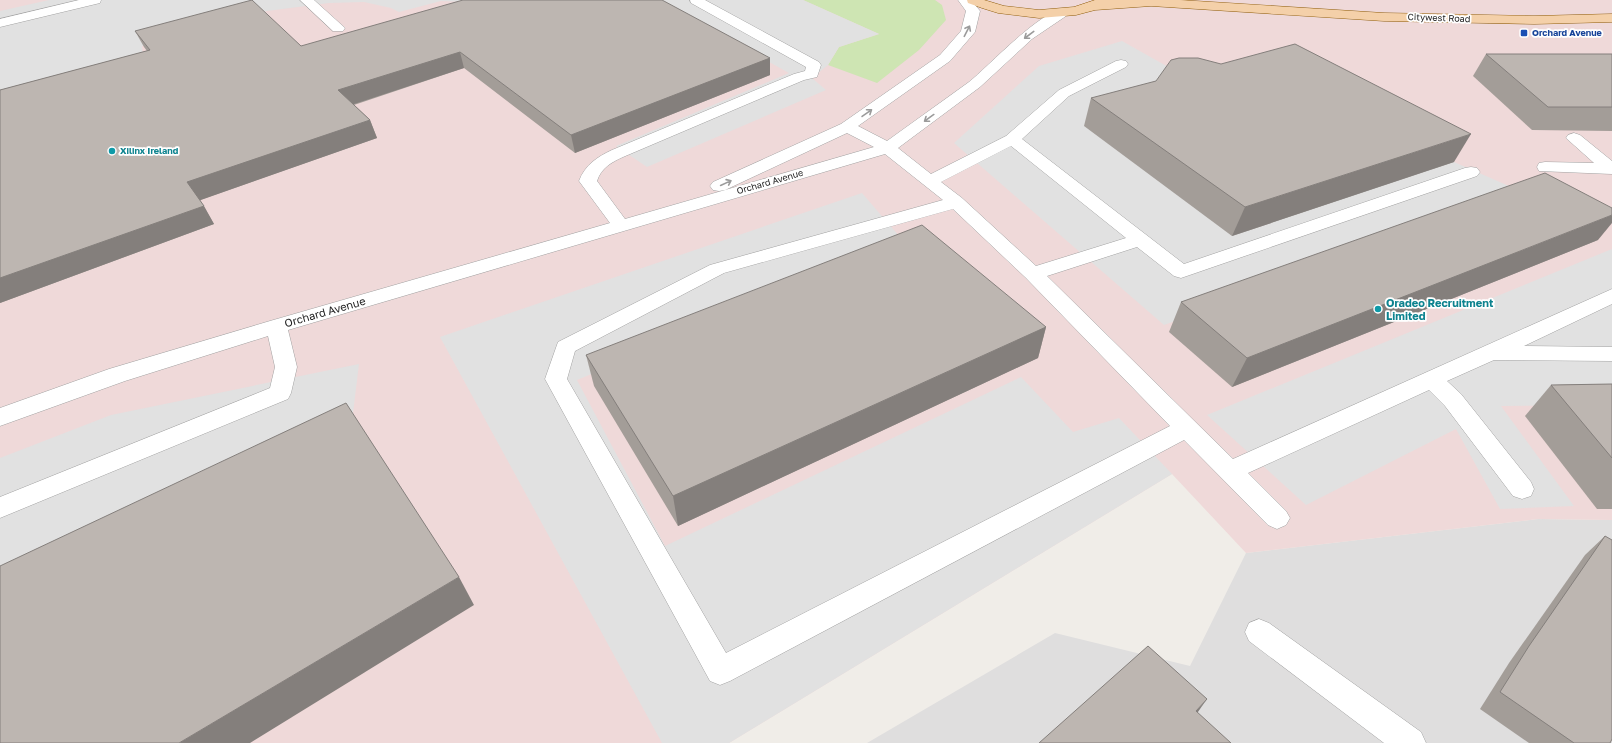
<svg xmlns="http://www.w3.org/2000/svg" width="1612" height="743" font-family="'Golos Text',sans-serif">
	<style>
		.residential { fill: #dfdede }
		.commercial { fill: #efd9d9 }
		.grass { fill: #cee5b3 }
		.parking { fill: #e1e1e1 }
		.lines { fill: none; stroke-linecap: round; stroke-linejoin: round }
		.minor-casing { stroke: #a2a2a2; stroke-width: 1 }
		.major-casing { stroke: #905e0d; stroke-width: 1 }
		.minor { fill: #fff; fill-rule: evenodd }
		.major { fill: #f4d0a9; fill-rule: evenodd }
		.wall { fill: #a39d98 }
		.shaded-wall { fill: #847f7c }
		.building { fill: #bdb6b1; stroke: #847f7c }
		.oneway { stroke: #9b9b9b }
		.transit-dot { fill: #1a4fb4; stroke: #fff; stroke-width: 1.5 }
		.culture-dot { fill: #0f9aa8; stroke: #fff; stroke-width: 1.5 }
		.labels { text-anchor: middle; stroke-width: 3.5; stroke-linejoin: round; paint-order: stroke }
		.far-street-label { font-size: 9px; fill: #212121; stroke: #fff }
		.far-transit-label { font-size: 9px; font-weight: bold; fill: #164399; stroke: #fff; text-anchor: start }
		.far-culture-label { font-size: 9px; font-weight: bold; fill: #0d838f; stroke: #fff; text-anchor: start }
		.culture-label { font-size: 11px; font-weight: bold; fill: #0d838f; stroke: #fff; text-anchor: start }
		.street-label { font-size: 11px; fill: #212121; stroke: #fff }
	</style>
	<rect width="100%" height="100%" fill="#f0ede8"/>
	<polygon class="residential" points="1538,519 1612,520 1612,743 867,743 1055,633 1190,666 1246,553"/>
	<polygon class="commercial" points="0,0 1612,0 1612,520 1538,519 1246,553 1172,474 729,743 0,743"/>
	<polygon class="grass" points="803,0 935,0 942,5 946,20 919,50 877,83 828,65 839,47 879,34"/>
	<g class="parking">
		<polygon points="49,0 499,0 488,3 441,1 399,12 391,8 364,2 329,3 267,11 142,46 144,70 0,110 0,11"/>
		<polygon points="657,0 803,0 879,34 839,47 828,65 812,78 826,90 647,167 616,146 789,73"/>
		<polygon points="1122,41 1211,91 1454,162 1527,194 1164,325 954,143 1039,66"/>
		<polygon points="862,193 906,244 577,380 665,546 1021,377 1073,432 1119,418 1172,474 729,743 662,743 440,337"/>
		<polygon points="1612,249 1612,405 1501,406 1574,506 1500,509 1456,429 1306,505 1207,415"/>
		<polygon points="359,364 353,413 0,584 0,458 111,415"/>
	</g>
	<g class="lines">
		<defs>
			<g id="minor">
				<polygon points="79,0 101,0 100,3 0,27 0,19"/>
				<polygon points="300,0 314,0 345,28 343,31 333,31"/>
				<path d="M 690,0 L 705,0 L 819,62 L 821,65 L 817,77 L 804,80 L 623,157 C 612,162 601,168 597,181 L 625,219 L 874,147 L 847,133 L 725,190 L 719,191 L 713,190 L 710,186 L 713,182 L 841,124 L 940,55 L 961,31 L 966,11 L 958,0 L 971,0 L 980,11 L 975,32 L 950,61 L 858,126 L 887,141 C 914,121 942,102 969,82 C 987,68 1045,5 1066,10 L 1068,13 L 1066,16 L 1032,39 L 980,87 L 898,148 L 931,174 L 1006,136 L 1059,90 L 1116,61 L 1121,60 L 1126,61 L 1128,64 L 1126,67 L 1069,96 L 1022,139 L 1184,264 L 1465,168 L 1471,167 L 1477,168 L 1480,172 L 1477,176 L 1181,278 L 1174,276 L 1137,247 L 1047,276 L 1233,459 L 1612,289 L 1612,304 L 1524,346 L 1612,347 L 1612,361 L 1494,360 L 1447,381 L 1461,394 L 1531,482 L 1534,489 L 1531,496 L 1522,499 L 1513,496 L 1445,406 L 1429,390 L 1248,473 L 1286,511 L 1290,518 L 1286,525 L 1277,529 L 1268,525 L 1184,440 L 730,681 L 720,685 L 710,681 L 545,379 L 558,342 L 710,265 L 943,200 L 885,154 L 288,330 L 297,367 L 291,393 L 288,399 L 0,518 L 0,497 L 270,388 L 275,367 L 268,336 L 125,381 L 0,426 L 0,408 L 109,369 L 270,321 L 610,223 L 579,181 C 585,165 597,157 612,150 L 794,74 L 805,71 L 806,67 L 691,3 ZM 1011,146 L 1126,238 L 1036,266 L 962,198 L 941,182 ZM 953,209 L 1026,278 L 1170,426 L 726,653 L 567,379 L 575,351 L 724,273 Z"/>
				<polygon points="1574,133 1580,135 1612,161 1612,174 1539,171 1537,167 1539,163 1545,162 1594,163 1566,138 1568,135"/>
				<polygon points="1259,619 1269,623 1421,732 1426,743 1384,743 1249,641 1245,632 1249,623"/>
			</g>
			<polygon id="major" points="967,0 984,0 1004,6 1039,10 1074,7 1095,0 1180,0 1384,13 1534,16 1612,14 1612,22 1534,24 1384,21 1151,6 1095,10 1076,15 1039,18 998,13 982,8 968,3"/>
		</defs>
		<use href="#minor" class="minor-casing"/>
		<use href="#major" class="major-casing"/>
		<use href="#minor" class="minor"/>
		<use href="#major" class="major"/>
	</g>
	<g class="wall">
		<polygon points="135,31 301,46 770,58 770,75 575,153 464,68 354,105 370,120 377,138 200,200 214,224 0,303 0,90 147,51 144,47"/>
		<polygon points="1486,54 1612,54 1612,131 1532,130 1473,76"/>
		<polygon points="1091,98 1454,162 1232,236 1084,126"/>
		<polygon points="1598,240 1232,387 1169,332 1181,302"/>
		<polygon points="1046,327 1038,358 678,526 594,386 586,355"/>
		<polygon points="1612,384 1612,509 1597,509 1525,416 1551,385"/>
		<polygon points="1605,536 1610,743 1529,743 1480,709 1509,663 1585,555"/>
	</g>
	<g class="shaded-wall">
		<polygon points="460,52 464,68 345,107 338,90"/>
		<polygon points="770,58 770,75 575,153 571,135"/>
		<polygon points="370,120 377,138 198,201 187,182"/>
		<polygon points="1471,134 1454,162 1232,236 1245,207"/>
		<polygon points="204,206 214,224 0,303 0,278"/>
		<polygon points="1612,215 1612,223 1598,240 1232,387 1247,358"/>
		<polygon points="1046,327 1038,358 678,526 673,496"/>
		<polygon points="459,577 474,605 250,743 179,743"/>
		<polygon points="1207,699 1186,729 1196,711"/>
	</g>
	<g class="building">
		<polygon points="252,0 301,46 463,0 662,0 770,58 571,135 460,52 338,90 370,120 187,182 204,206 0,278 0,90 150,50 135,31"/>
		<polygon points="1295,44 1471,134 1245,207 1091,98 1156,81 1171,60 1179,58 1198,58 1221,64"/>
		<polygon points="1486,54 1612,54 1612,107 1548,107"/>
		<polygon points="1545,173 1612,208 1612,215 1247,358 1181,302"/>
		<polygon points="922,225 1046,327 673,496 586,355"/>
		<polygon points="1612,384 1612,458 1551,385"/>
		<polygon points="346,403 459,577 179,743 0,743 0,566"/>
		<polygon points="1605,536 1612,540 1612,739 1610,743 1574,743 1500,692 1529,646"/>
		<polygon points="1148,646 1207,699 1196,711 1231,743 1039,743"/>
	</g>
	<defs><path id="oneway-shaft" d="M-6 0H5M1.5-3L5.5 0L1.5 3" fill="none" stroke-width="1.6" stroke-linecap="round" stroke-linejoin="round"/></defs>
	<g class="oneway">
		<use href="#oneway-shaft" transform="translate(967 31) rotate(-63)"/>
		<use href="#oneway-shaft" transform="translate(1029 35) rotate(143)"/>
		<use href="#oneway-shaft" transform="translate(867 113) rotate(-35)"/>
		<use href="#oneway-shaft" transform="translate(929 118) rotate(144)"/>
		<use href="#oneway-shaft" transform="translate(726 183) rotate(-25)"/>
	</g>
	<rect class="transit-dot" x="1520" y="29" width="8" height="8" rx="2"/>
	<g class="culture-dot">
		<circle cx="112" cy="151" r="4"/>
		<circle cx="1378" cy="309" r="4"/>
	</g>
	<g class="labels">
		<g class="far-street-label">
			<text transform="translate(1439 18) rotate(2)" y="3">Citywest Road</text>
			<text transform="translate(770 182) rotate(-16)" y="3">Orchard Avenue</text>
		</g>
		<g class="far-transit-label">
			<text x="1532" y="36">Orchard Avenue</text>
		</g>
		<g class="far-culture-label">
			<text x="120" y="154">Xilinx Ireland</text>
		</g>
		<g class="culture-label">
			<text x="1386" y="307">Oradeo Recruitment<tspan x="1386" dy="13">Limited</tspan></text>
		</g>
		<g class="street-label">
			<text transform="translate(325 312) rotate(-16)" y="4">Orchard Avenue</text>
		</g>
	</g>
</svg>
